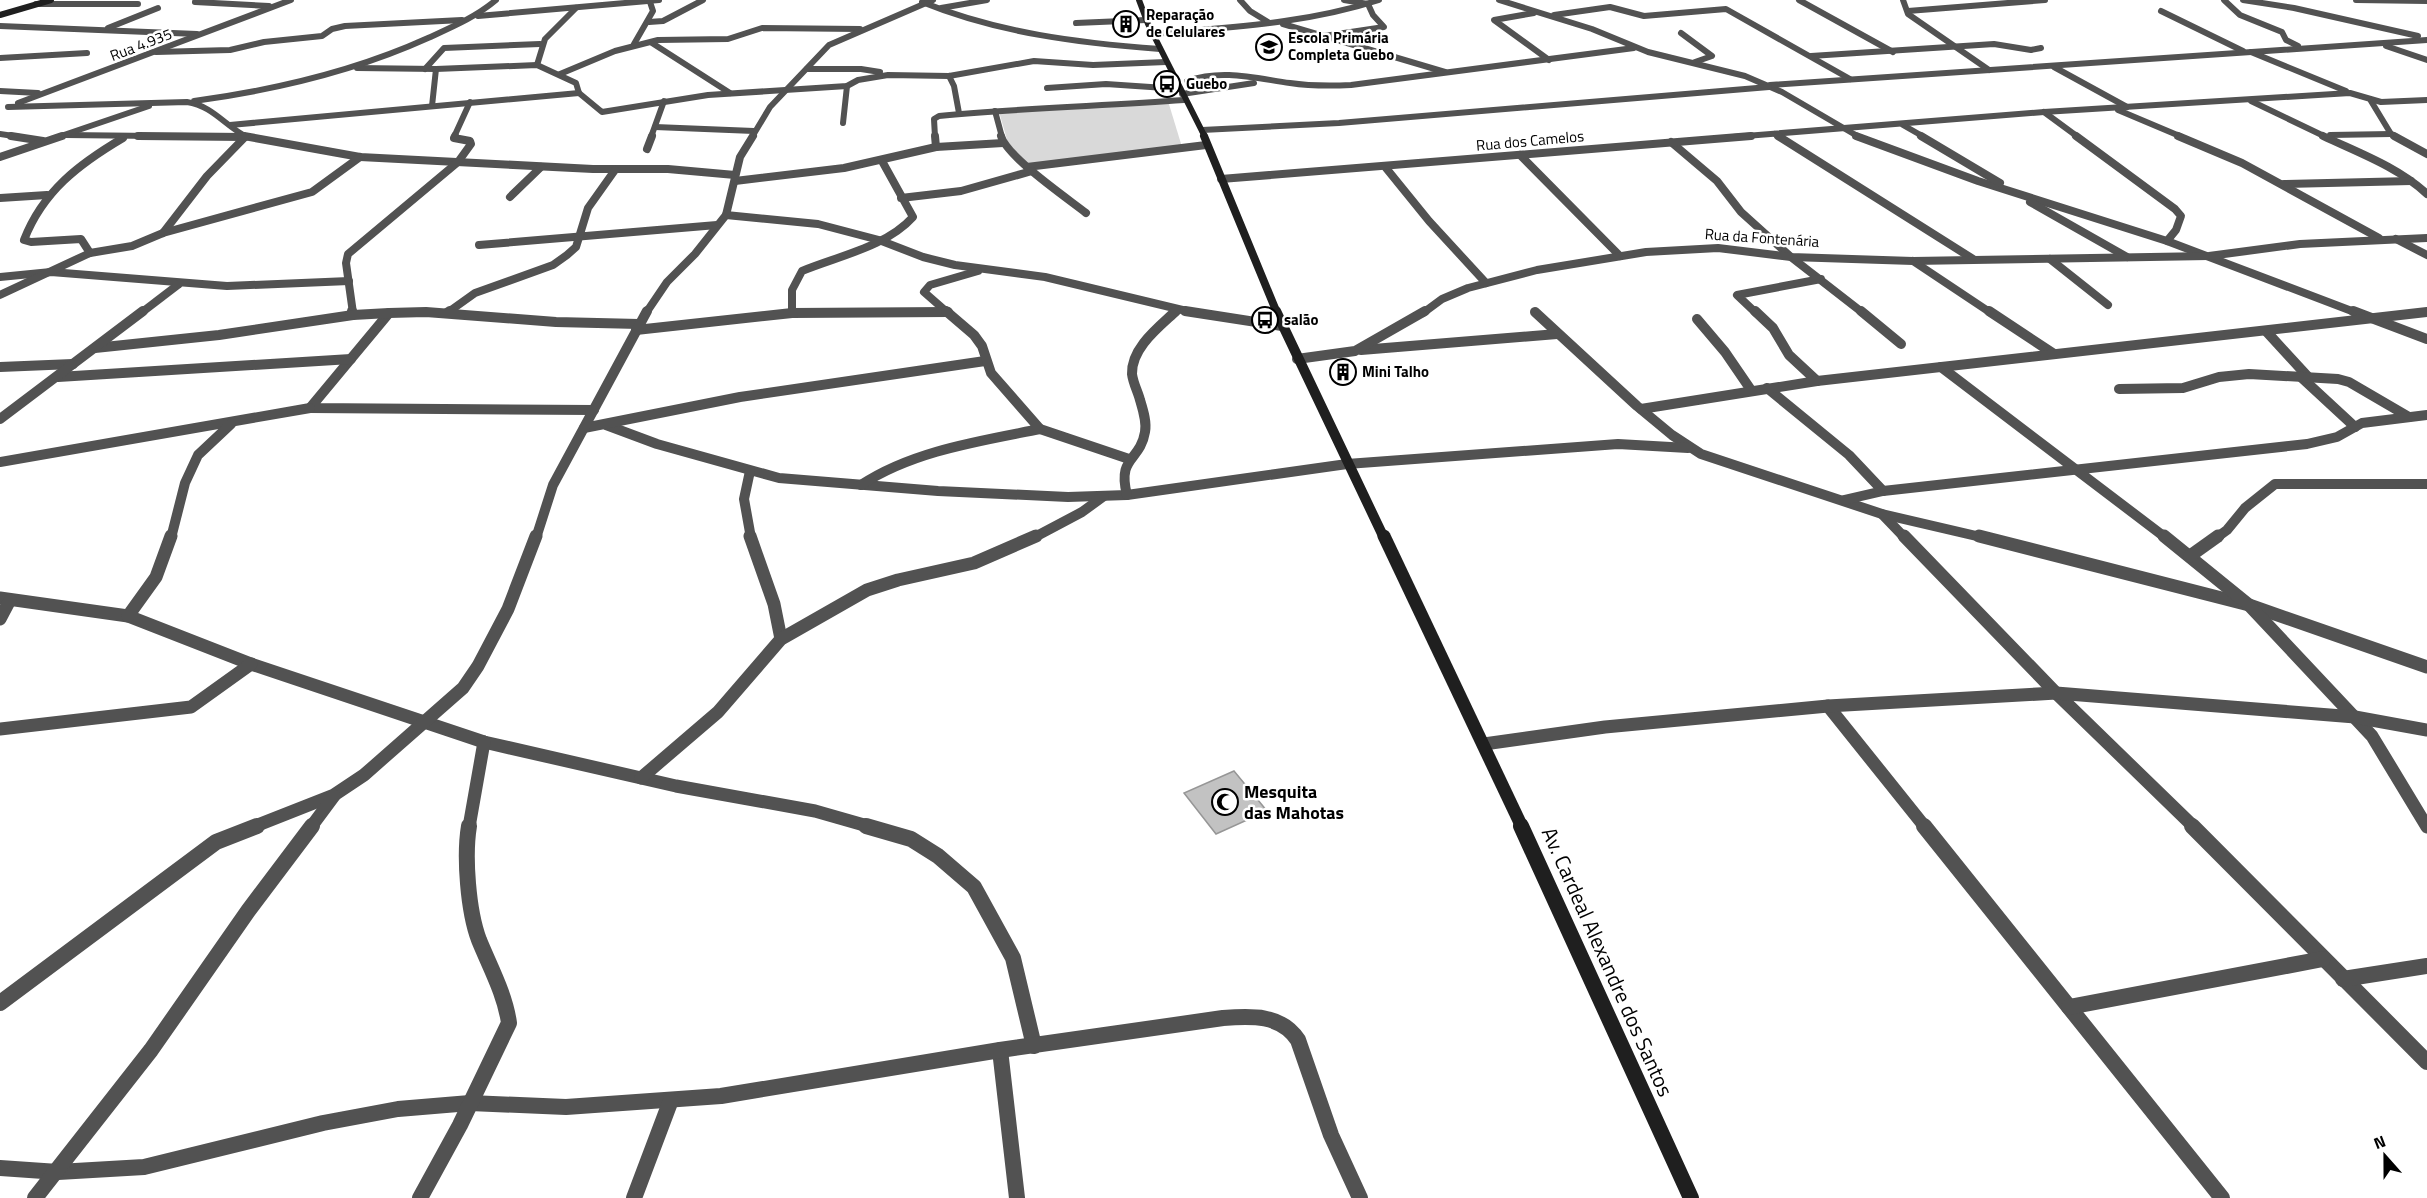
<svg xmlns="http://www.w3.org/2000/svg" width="2427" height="1198" font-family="'Titillium Web',sans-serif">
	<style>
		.green { fill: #d9d9d9 }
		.building { fill: #c2c2c2; stroke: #969696; stroke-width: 1.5 }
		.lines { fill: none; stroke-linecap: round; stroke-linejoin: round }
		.street-far4 { stroke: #525252; stroke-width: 6 }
		.street-far3 { stroke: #525252; stroke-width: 8 }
		.street-far2 { stroke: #525252; stroke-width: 10 }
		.street-far1 { stroke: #525252; stroke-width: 13 }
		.street { stroke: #525252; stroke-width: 16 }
		.secondary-far4 { stroke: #1f1f1f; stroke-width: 6 }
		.secondary-far3 { stroke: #1f1f1f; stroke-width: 8 }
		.secondary-far2 { stroke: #1f1f1f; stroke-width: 10 }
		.secondary-far1 { stroke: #1f1f1f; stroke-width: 13 }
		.secondary { stroke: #1f1f1f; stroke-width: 16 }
		.labels { text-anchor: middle; stroke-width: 5; stroke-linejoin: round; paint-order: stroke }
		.far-poi-label { font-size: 15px; font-weight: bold; fill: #000; stroke: #fff; text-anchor: start }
		.far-street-label { font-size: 15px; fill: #000; stroke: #fff }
		.poi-label { font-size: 18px; font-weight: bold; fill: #000; stroke: #fff; text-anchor: start }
		.near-street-label { font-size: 21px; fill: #000; stroke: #fff }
	</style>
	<rect width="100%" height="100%" fill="#fff"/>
	<polygon class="green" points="1168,101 1182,147 1027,164 1008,143 999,112"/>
	<polygon class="building" points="1234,771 1267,811 1216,834 1184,793"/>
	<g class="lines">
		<g class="street-far4">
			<polyline points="1240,0 1250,11 1268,22"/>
			<polyline points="1499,0 1592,29 1648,52 1745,76 1782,92 1859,137"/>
			<polyline points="1799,0 1893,52"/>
			<polyline points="1903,0 1908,14 1989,70"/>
			<polyline points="2224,0 2240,15 2282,32 2286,40 2298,46"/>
			<polyline points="2243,0 2294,8 2418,36"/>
			<polyline points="2356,0 2427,1"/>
			<polyline points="195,2 269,6"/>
			<path d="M 922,2 C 998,33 1079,43 1160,49"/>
			<polyline points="36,4 138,4"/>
			<polyline points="941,8 987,0"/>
			<polyline points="1908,11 2045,0"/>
			<polyline points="2161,11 2243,51"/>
			<polyline points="1534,13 1494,20 1549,60"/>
			<polyline points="1554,15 1610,7 1644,16 1726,9 1850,79"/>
			<polyline points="478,16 659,0"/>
			<polyline points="649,22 663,21 703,0"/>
			<polyline points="1076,23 1146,20"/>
			<polyline points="1283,24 1445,72"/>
			<polyline points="0,26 197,34"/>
			<polyline points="108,28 158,8"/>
			<polyline points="1681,33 1712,56 1695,62"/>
			<path d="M 1153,34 C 1230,27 1305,24 1379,0"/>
			<polyline points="1324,36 1384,27 1373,15 1368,4 1344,0"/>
			<polyline points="652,43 730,93"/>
			<polyline points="634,44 653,11 650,2"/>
			<polyline points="2386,46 2427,60"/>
			<polyline points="156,52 230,50 264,42 322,36 332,29 345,26 462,20"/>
			<polyline points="2251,52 2346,91"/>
			<polyline points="1811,56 1994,44 2031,50 2041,48"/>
			<polyline points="0,58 87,53"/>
			<polyline points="537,65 545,39 576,8"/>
			<polyline points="2054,67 2127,107"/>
			<polyline points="357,68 436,69 537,65 576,83 579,93 602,112 708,95 847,86 858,80 888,75 949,76 1034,61 1093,65 1166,62"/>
			<polyline points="425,69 444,48 540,44"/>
			<polyline points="807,69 861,69 880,72"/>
			<polyline points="560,74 615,51 658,40 728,39 762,28 860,29"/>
			<polyline points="949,76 954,86 959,113"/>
			<path d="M 1187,81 C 1222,69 1254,78 1290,83 C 1310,86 1330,86 1351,85 L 1634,48"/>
			<polyline points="1770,85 2427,40"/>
			<polyline points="1047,88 1106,84 1180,89"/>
			<polyline points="0,91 38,93"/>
			<polyline points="1182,94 1254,83"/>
			<path d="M 194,101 C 275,90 353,72 428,38 C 452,27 476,17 496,0"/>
			<polyline points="2251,101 2326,137"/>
			<polyline points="2371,101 2391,134 2397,137"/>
			<polyline points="18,103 291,0"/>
			<polyline points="432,106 436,69"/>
			<path d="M 8,107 L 187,102 C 213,106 225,126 247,137"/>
			<polyline points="2118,110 2182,137"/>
			<polyline points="995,111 1002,137"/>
			<polyline points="2044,112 2078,137"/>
			<polyline points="843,123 847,86"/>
			<polyline points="230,125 579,93"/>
			<polyline points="1903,125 1924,137"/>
			<polyline points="655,127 754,131"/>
			<polyline points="1202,130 1339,123 1769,87"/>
			<polyline points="0,134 20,137"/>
			<polyline points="1775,134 1780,137"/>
			<polyline points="65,135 245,137"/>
			<polyline points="2330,135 2391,134"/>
			<polyline points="58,137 149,106"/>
			<polyline points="454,137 470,102"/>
			<polyline points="651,137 664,101"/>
			<polyline points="752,137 770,107 829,45 933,0"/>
			<path d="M 935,137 L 934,119 L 939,116 C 1021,108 1102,106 1184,100"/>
			<polyline points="1733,137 2044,112 2350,93 2381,102 2427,100"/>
		</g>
		<g class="street-far3">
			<polyline points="11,136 43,141"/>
			<polyline points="138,136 245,137"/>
			<polyline points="244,136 360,157 593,169 668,169 735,175"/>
			<polyline points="935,136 936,147"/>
			<path d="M 1001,136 C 1007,157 1067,198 1086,213"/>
			<polyline points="1778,136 1973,259"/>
			<polyline points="1856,136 1978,181 2167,241 2357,313"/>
			<polyline points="1921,136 2000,183"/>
			<polyline points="2076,136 2175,209 2181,216 2176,230 2167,241"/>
			<polyline points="2178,136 2242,163 2379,238"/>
			<path d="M 2323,136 C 2359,153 2398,167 2427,194"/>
			<polyline points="2394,136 2427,154"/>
			<polyline points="1671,142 1717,181 1741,212 1791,257 1863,313"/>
			<polyline points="647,149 652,136"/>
			<polyline points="1520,155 1620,256"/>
			<polyline points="0,157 62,136"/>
			<polyline points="1027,167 1206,145"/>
			<polyline points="1386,168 1429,221 1486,283"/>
			<polyline points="1221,179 1751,136"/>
			<polyline points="735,181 844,168 936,147 1003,143"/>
			<polyline points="2284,184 2411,181"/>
			<polyline points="510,197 541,167"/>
			<polyline points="0,198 47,195"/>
			<polyline points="901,198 961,191 1032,171"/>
			<polyline points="2030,202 2127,257"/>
			<polyline points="726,215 818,224 879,240 923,257 955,265 1045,277 1195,313"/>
			<polyline points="163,233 207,176 245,137"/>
			<polyline points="2396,239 2427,255"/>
			<polyline points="479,245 717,225"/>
			<path d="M 90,253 L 81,239 L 31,242 L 24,240 C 43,191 79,164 123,138"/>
			<polyline points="2050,259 2108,305"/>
			<polyline points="1913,261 1991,313"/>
			<polyline points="0,277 51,272 227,286 349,281"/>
			<polyline points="0,295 90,253 132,246 163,233 312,192 360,157"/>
			<polyline points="141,313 179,284"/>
			<polyline points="353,313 346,263 348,254 458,162 471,144 470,141 454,138 455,136"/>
			<polyline points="400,313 435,313"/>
			<polyline points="447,313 475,293 553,265 567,255 576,247 588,208 615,170"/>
			<polyline points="646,313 667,282 695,254 726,215 740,157 753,136"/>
			<path d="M 792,313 L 792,290 L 802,271 C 838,256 886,247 913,217 L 882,161"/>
			<polyline points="838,313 948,312"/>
			<polyline points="948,313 924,292 930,285 978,271"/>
			<polyline points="1174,313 1177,310"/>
			<polyline points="1423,313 1442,299 1468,288 1537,270 1646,252 1718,248 1791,257 1913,261 2209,256 2300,244 2427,238"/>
			<polyline points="1756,313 1737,295 1821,279"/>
			<polyline points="2421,313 2427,312"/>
		</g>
		<g class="street-far2">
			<polyline points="352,311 353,315"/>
			<polyline points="1185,311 1282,326"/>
			<polyline points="1755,311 1773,328 1789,355 1817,381"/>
			<polyline points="1861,311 1901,344"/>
			<polyline points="1989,311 2054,354"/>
			<polyline points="2353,311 2427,339"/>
			<polyline points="1535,312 1637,406 1672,435 1701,454 1882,514 1985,538"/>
			<polyline points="389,313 310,408 594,410"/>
			<polyline points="447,313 450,311"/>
			<polyline points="1697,319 1725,352 1751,390"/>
			<polyline points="636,330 792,313 948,312"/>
			<polyline points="2266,331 2309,378"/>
			<polyline points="95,348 219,335 353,315 389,313 426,312 556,322 639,324"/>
			<polyline points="1361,350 1557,334"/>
			<polyline points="1297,359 1355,351 1425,311"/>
			<polyline points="0,367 73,364"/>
			<polyline points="1941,367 2166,538"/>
			<polyline points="58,377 351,359"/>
			<polyline points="2302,378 2355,427"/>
			<polyline points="1767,388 1849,455 1883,491"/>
			<polyline points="2119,389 2183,388 2219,377 2249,374 2338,379 2349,382 2409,417"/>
			<polyline points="1641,409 1817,381 2427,312"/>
			<polyline points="0,419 143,311"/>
			<polyline points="606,425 657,444 779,478 938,491 1068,497 1127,495 1347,464 1618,444 1688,448"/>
			<polyline points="584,428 740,397 985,361"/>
			<polyline points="1040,429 1129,459"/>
			<polyline points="0,462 310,408"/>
			<polyline points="750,471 744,499 751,538"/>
			<path d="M 861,485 C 912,451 980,441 1040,429 L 991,373 L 982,346 L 974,335 L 946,311"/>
			<path d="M 1127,495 C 1117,456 1140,462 1145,432 C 1147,422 1143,410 1140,400 C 1138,392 1133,383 1132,374 C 1131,348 1159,327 1176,311"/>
			<polyline points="1844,500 1883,491 2307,444 2337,437 2362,423 2427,415"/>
			<polyline points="1882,514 1905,538"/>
			<polyline points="171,538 185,483 198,455 231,424"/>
			<polyline points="536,538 553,485 647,311"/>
			<polyline points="1033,538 1082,512 1104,496"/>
			<polyline points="2216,538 2227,530 2245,508 2275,484 2427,484"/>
		</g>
		<g class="street-far1">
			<polyline points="750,536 774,604 781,639"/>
			<polyline points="1904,536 2056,693 2194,827"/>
			<polyline points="1979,536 2249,605 2427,667"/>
			<polyline points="2164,536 2249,605 2372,736 2427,827"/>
			<polyline points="2190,556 2218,536"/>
			<polyline points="0,598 128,616 251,664 484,742 676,786 815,811 871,827"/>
			<polyline points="128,616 156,577 171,536"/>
			<polyline points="0,619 10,600"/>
			<polyline points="1828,706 1925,827"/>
			<polyline points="0,729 191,707 251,664"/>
			<polyline points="1484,744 1605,727 1828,706 2056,693 2355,717 2427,730"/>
			<polyline points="641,778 718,712 781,639 867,590 898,580 974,563 1036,536"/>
			<polyline points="253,827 334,795 364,775 463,688 478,666 508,609 536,536"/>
			<polyline points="311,827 334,796"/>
			<polyline points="469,827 484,742"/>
		</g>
		<g class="street">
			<polyline points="866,826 911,839 938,856 974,887 1013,958 1034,1046"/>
			<polyline points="1924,826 2222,1198"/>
			<polyline points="2192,826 2427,1062"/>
			<polyline points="2343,979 2427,966"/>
			<polyline points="0,1003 216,842 257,826"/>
			<polyline points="2069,1007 2323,959"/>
			<polyline points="1000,1050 1017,1198"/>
			<path d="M 0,1168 L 58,1172 L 144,1167 L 323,1123 L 398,1109 L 470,1103 L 566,1107 L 721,1096 L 1000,1050 L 1223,1018 C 1251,1016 1281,1014 1298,1040 L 1331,1135 L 1360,1198"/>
			<polyline points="35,1198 151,1050 248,911 312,826"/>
			<path d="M 420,1198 L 460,1125 L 509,1023 C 505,994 490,967 479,940 C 468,911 464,856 469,826"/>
			<polyline points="634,1198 671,1100"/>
		</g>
		<g class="secondary-far4">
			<polyline points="1139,0 1148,24 1205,137"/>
			<polyline points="0,15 51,0"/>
		</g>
		<polyline class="secondary-far3" points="1204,136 1277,313"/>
		<polyline class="secondary-far2" points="1276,311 1384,538"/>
		<polyline class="secondary-far1" points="1384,536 1522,827"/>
		<polyline class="secondary" points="1521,826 1691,1198"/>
	</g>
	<defs>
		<symbol id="building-ring" viewBox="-11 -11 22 22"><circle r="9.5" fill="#fff" stroke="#000" stroke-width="1.5"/><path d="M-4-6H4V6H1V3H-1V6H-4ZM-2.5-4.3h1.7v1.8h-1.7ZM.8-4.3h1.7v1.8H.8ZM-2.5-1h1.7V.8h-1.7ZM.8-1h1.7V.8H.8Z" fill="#000"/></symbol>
		<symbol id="school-ring" viewBox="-11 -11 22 22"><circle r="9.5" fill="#fff" stroke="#000" stroke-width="1.5"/><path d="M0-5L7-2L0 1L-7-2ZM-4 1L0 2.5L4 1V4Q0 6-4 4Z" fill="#000"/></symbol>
		<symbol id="bus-ring" viewBox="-11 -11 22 22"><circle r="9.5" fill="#fff" stroke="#000" stroke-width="1.5"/><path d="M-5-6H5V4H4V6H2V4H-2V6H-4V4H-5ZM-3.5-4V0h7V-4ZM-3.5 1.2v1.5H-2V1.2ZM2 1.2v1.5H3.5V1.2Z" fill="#000"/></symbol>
		<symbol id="mosque-ring" viewBox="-11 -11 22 22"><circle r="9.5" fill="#fff" stroke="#000" stroke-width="1.5"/><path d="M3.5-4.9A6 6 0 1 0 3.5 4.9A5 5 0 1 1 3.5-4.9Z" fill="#000"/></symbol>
	</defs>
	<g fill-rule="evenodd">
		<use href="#building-ring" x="1111" y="9" width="30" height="30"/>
		<use href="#school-ring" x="1254" y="32" width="30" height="30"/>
		<use href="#bus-ring" x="1152" y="69" width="30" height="30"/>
		<use href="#bus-ring" x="1250" y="305" width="30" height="30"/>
		<use href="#building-ring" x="1328" y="357" width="30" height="30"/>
		<use href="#mosque-ring" x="1210" y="787" width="30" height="30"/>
	</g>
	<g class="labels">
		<g class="far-poi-label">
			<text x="1146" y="20">Reparação<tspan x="1146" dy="17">de Celulares</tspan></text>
			<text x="1288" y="43">Escola Primária<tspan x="1288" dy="17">Completa Guebo</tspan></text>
			<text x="1186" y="89">Guebo</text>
			<text x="1284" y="325">salão</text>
			<text x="1362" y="377">Mini Talho</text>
		</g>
		<g class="far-street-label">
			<text transform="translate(141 45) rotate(-21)" y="5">Rua 4.935</text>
			<text transform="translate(1530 141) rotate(-5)" y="5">Rua dos Camelos</text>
			<text transform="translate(1762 238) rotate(4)" y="5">Rua da Fontenária</text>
		</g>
		<g class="poi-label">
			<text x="1244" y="798">Mesquita<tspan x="1244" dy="21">das Mahotas</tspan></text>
		</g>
		<g class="near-street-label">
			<text transform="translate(1607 962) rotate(66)" y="7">Av. Cardeal Alexandre dos Santos</text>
		</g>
	</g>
	<g transform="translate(2385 1156) rotate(339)" stroke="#ffffff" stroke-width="4.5" paint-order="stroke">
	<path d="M0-4.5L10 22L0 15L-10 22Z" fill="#000000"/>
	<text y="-9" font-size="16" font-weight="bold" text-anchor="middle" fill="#000000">N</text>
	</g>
</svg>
